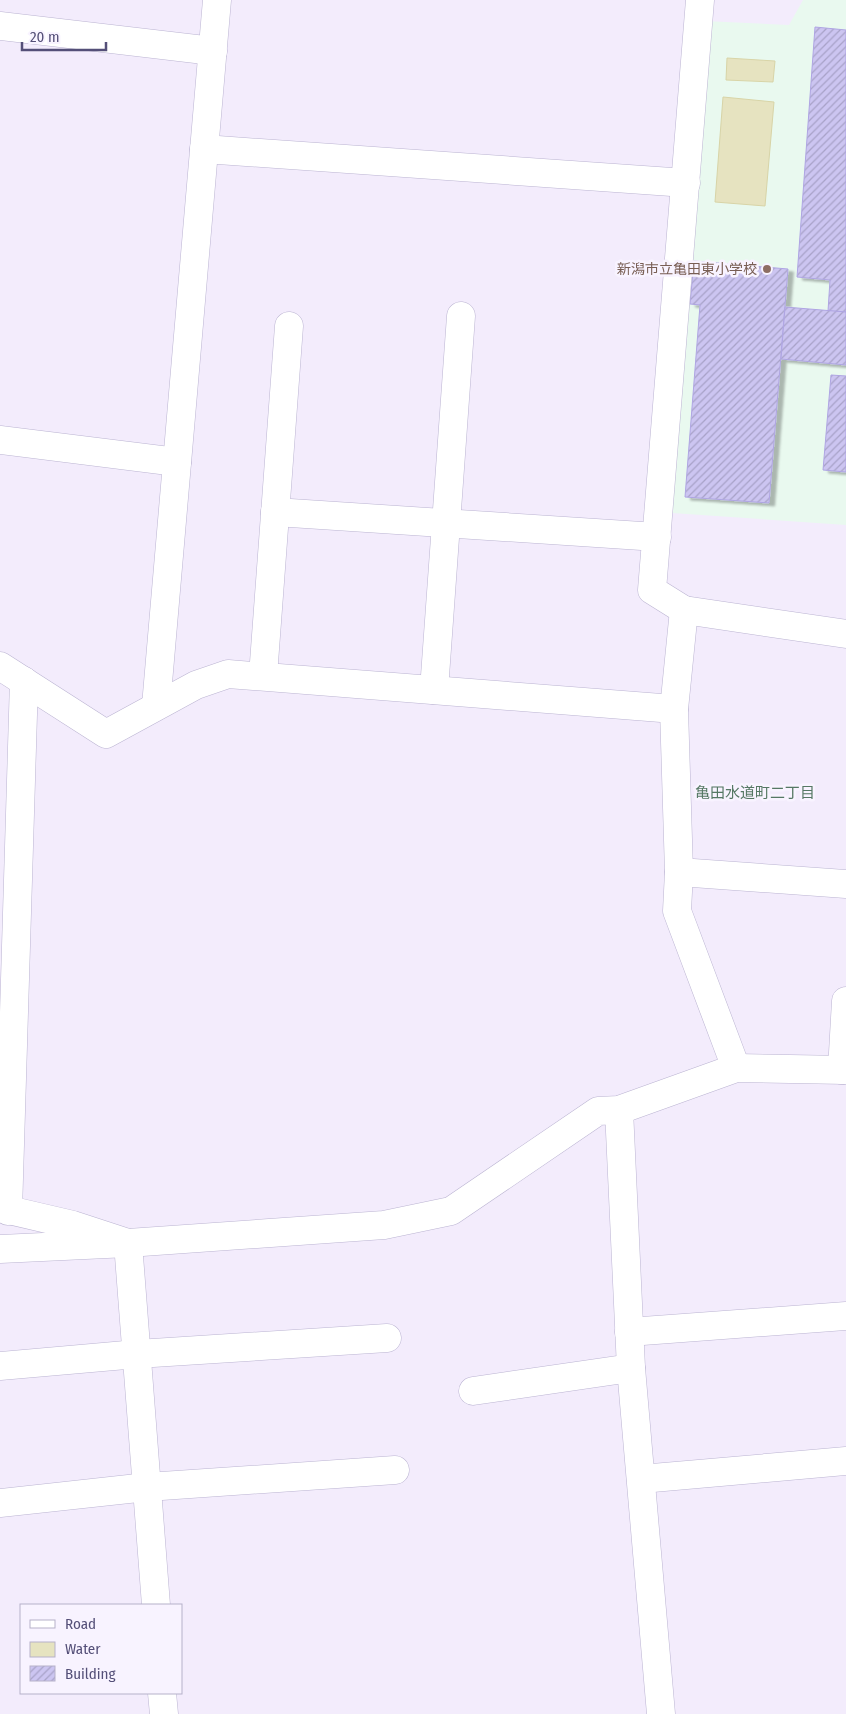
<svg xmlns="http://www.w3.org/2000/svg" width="846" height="1714" font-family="'Fira Sans Condensed','Noto Sans JP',sans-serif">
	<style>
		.education { fill: #e9f9ef }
		.water { fill: #e6e3c0; stroke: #d8d4a7 }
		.building { fill: url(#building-hatch); stroke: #afa5e3; filter: url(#shadow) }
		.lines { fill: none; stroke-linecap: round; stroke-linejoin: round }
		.minor-casing { stroke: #bbb4d2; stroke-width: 29 }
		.minor { stroke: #fff; stroke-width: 28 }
		.education-dot { fill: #8d6e63; stroke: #f8f3ff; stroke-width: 2 }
		.labels { text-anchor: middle; stroke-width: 5; stroke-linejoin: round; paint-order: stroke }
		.education-label { font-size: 14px; fill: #785e54; stroke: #f8f3ff; text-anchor: end }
		.neighbourhood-label { font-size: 15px; fill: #557864; stroke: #f8f3ff }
	</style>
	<defs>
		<pattern id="building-hatch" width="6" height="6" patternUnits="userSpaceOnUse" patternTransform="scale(1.25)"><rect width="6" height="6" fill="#ccc5f1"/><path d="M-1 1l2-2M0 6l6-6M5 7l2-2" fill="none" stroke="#a8a2c8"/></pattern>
		<filter id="shadow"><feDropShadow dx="5.5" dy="3" stdDeviation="1" flood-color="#0004"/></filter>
	</defs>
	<rect width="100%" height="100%" fill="#f3ecfc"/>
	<polygon class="education" points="803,0 846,0 846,525 672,513 704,21 789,25"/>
	<g class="water">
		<polygon points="727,58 775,61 773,82 726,80"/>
		<polygon points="723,97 774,102 765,206 715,202"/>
	</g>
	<g class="building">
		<polygon points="815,27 846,30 846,312 828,311 830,280 797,277"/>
		<polygon points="694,261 788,269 769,503 685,497 700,305 690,304"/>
		<polygon points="785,307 846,312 846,365 781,359"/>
		<polygon points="831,375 846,376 846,472 823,470"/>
	</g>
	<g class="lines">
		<defs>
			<g id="minor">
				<polyline points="700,0 652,590 684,610 846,634"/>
				<polyline points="0,26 213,51"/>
				<polyline points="204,149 686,183"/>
				<polyline points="0,440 177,462"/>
				<polyline points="275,512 657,537"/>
				<polyline points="684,610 674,709 679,872 677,911 736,1068"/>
				<polyline points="0,666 106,734 196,685 228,674 674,709"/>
				<polyline points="263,676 289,326"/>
				<polyline points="434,690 461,316"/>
				<polyline points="156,706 217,0"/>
				<polyline points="679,872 846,884"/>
				<polyline points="842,1070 846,1001"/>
				<polyline points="619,1110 631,1368 661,1714"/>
				<polyline points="0,1208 73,1225 128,1243 156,1605"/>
				<polyline points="8,1211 24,681"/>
				<polyline points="0,1249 128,1243 384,1225 451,1211 598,1111 619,1110 736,1068 846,1070"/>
				<polyline points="629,1332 846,1316"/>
				<polyline points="0,1366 137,1354 387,1338"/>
				<polyline points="473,1391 631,1368"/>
				<polyline points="641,1479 846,1461"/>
				<polyline points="0,1503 147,1487 395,1470"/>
				<polyline points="162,1693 164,1714"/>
			</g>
		</defs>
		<use href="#minor" class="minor-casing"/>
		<use href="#minor" class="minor"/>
	</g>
	<circle class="education-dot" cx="767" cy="269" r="5"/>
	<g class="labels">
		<g class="education-label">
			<text x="757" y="274">新潟市立亀田東小学校</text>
		</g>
		<g class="neighbourhood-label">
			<text x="755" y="798">亀田水道町二丁目</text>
		</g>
	</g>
	<rect x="20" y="1604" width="162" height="90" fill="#f8f3ff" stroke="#b6b1c9"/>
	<rect x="30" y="1620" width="25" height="8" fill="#ffffff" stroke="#b6b1c9"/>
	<text x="65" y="1629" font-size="15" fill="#544f78">Road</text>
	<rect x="30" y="1642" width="25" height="15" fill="#e6e3c0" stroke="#b6b1c9"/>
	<text x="65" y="1654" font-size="15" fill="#544f78">Water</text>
	<rect x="30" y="1666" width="25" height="15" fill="url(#building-hatch)" stroke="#b6b1c9"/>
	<text x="65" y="1679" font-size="15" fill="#544f78">Building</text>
	<path d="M22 42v8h84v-8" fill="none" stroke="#544f78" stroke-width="2.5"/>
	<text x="30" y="42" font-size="15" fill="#544f78" stroke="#f8f3ff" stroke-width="4" paint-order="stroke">20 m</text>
</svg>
